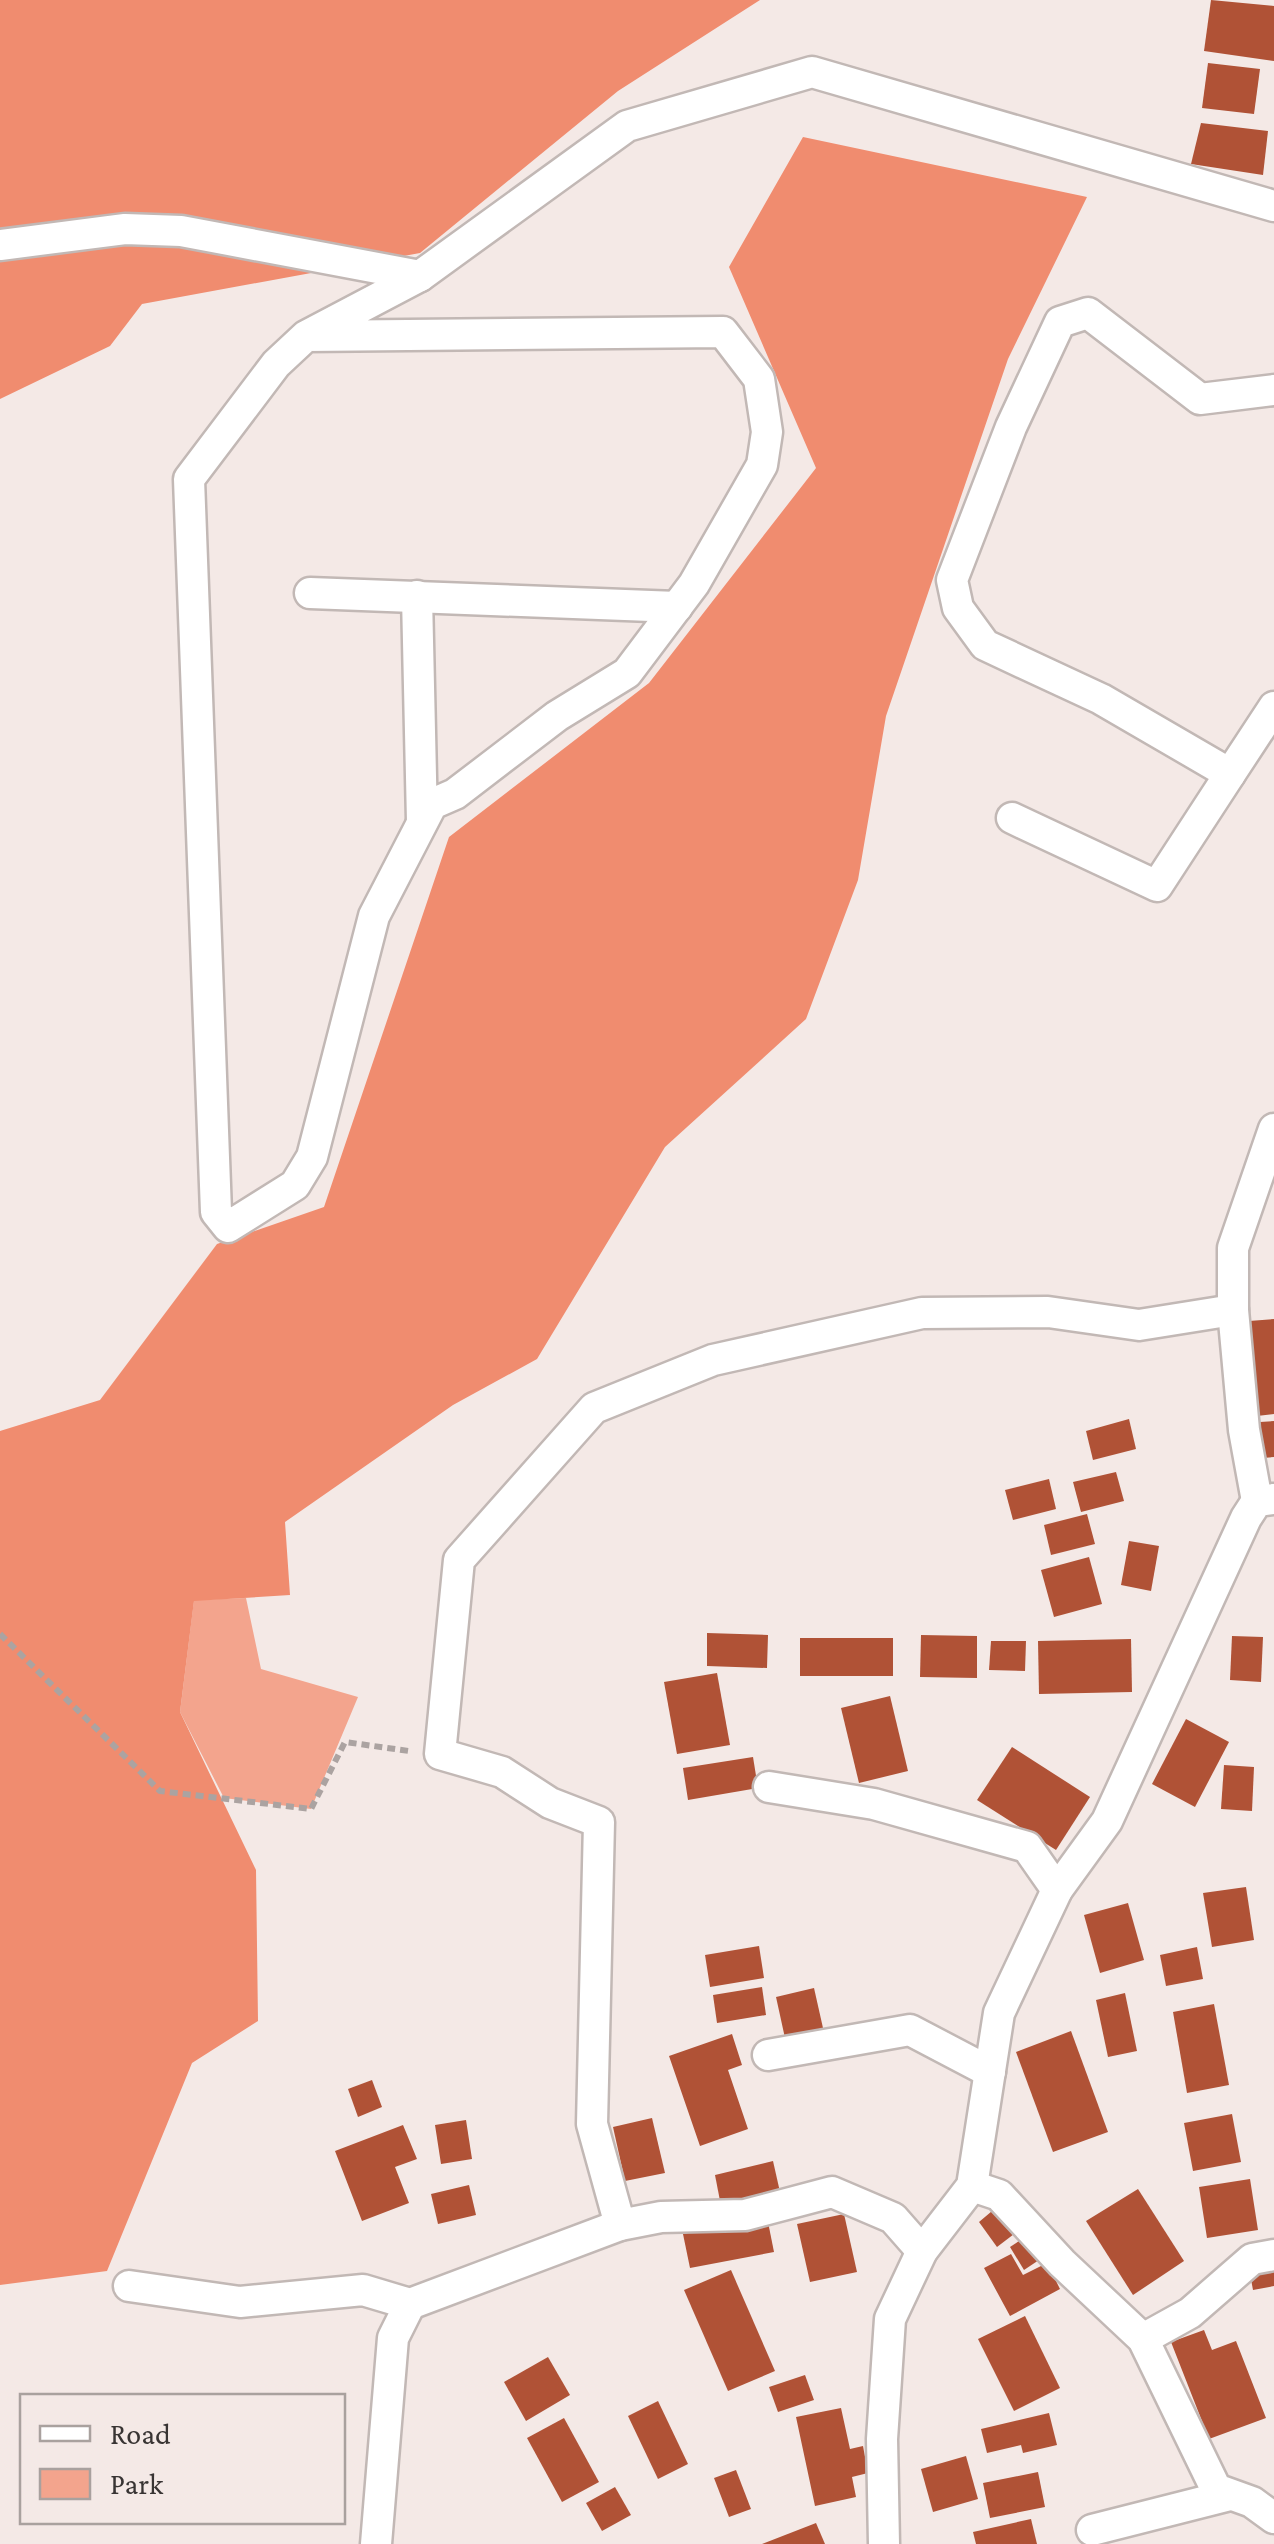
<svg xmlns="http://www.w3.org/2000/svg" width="1274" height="2544" font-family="'Crimson Pro',serif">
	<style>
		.green { fill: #f3a48d }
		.forest { fill: #f08c6f }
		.building { fill: #b05236 }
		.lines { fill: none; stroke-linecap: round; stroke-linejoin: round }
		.street-casing { stroke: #c2b8b5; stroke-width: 35 }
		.path { stroke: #aba3a1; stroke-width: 6; stroke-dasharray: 8 5; stroke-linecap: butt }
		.street { stroke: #fff; stroke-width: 30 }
	</style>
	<rect width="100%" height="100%" fill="#f4e9e6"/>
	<polygon class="green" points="246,1598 261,1669 358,1697 311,1809 224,1798 180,1712 194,1600"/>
	<g class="forest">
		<polygon points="0,0 760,0 618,91 420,253 142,304 110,346 0,399"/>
		<polygon points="803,137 1087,197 1008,359 886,716 858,880 806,1019 665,1147 537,1359 453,1405 285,1522 290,1595 194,1601 180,1712 256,1870 258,2021 192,2063 107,2271 0,2285 0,1431 100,1400 217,1244 324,1207 449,837 649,683 816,468 729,267"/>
	</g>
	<g class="building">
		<polygon points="1211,0 1274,6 1274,61 1204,51"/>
		<polygon points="1208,63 1260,69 1254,114 1202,108"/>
		<polygon points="1201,123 1268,131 1263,175 1191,164"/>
		<polygon points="1274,1319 1274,1414 1257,1416 1249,1321"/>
		<polygon points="1129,1419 1136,1449 1093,1460 1086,1431"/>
		<polygon points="1274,1421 1274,1457 1263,1458 1260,1422"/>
		<polygon points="1116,1472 1124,1501 1081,1512 1073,1482"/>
		<polygon points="1049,1479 1056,1509 1013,1520 1005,1490"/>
		<polygon points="1087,1514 1095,1544 1051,1555 1044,1525"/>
		<polygon points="1129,1541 1159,1546 1151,1591 1121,1585"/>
		<polygon points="1089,1557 1102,1604 1054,1617 1041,1570"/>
		<polygon points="707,1633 768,1635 767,1668 707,1666"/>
		<polygon points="921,1635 977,1636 977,1678 920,1677"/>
		<polygon points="1232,1636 1263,1637 1261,1682 1230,1680"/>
		<rect x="800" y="1638" width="93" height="38"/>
		<polygon points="1131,1639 1132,1692 1039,1694 1038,1641"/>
		<polygon points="991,1641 1026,1641 1025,1671 989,1670"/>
		<polygon points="717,1673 730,1745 677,1754 664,1682"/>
		<polygon points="890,1696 908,1771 859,1783 841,1708"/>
		<polygon points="1186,1719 1229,1742 1195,1807 1152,1784"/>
		<polygon points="1012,1747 1090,1797 1056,1850 977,1800"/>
		<polygon points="753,1757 758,1788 688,1800 683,1768"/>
		<polygon points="1224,1765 1254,1767 1252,1811 1221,1809"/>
		<polygon points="1246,1887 1254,1940 1212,1947 1203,1893"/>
		<polygon points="1128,1903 1144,1960 1100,1973 1084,1915"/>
		<polygon points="759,1946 764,1978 710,1987 705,1955"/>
		<polygon points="1197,1947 1203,1979 1166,1986 1160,1955"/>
		<polygon points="762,1987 766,2015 717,2023 713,1995"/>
		<polygon points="814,1988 823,2028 785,2038 776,1997"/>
		<polygon points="1125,1993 1137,2051 1108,2057 1096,2000"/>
		<polygon points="1214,2004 1229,2085 1187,2093 1173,2012"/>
		<polygon points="1071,2031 1108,2132 1053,2152 1016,2052"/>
		<polygon points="732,2034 742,2065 728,2070 748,2129 700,2146 669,2056"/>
		<polygon points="372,2080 382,2107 358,2117 348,2089"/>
		<polygon points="1232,2114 1241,2162 1193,2171 1184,2123"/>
		<polygon points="652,2118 665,2173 625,2181 613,2127"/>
		<polygon points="466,2120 472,2159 441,2164 435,2125"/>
		<polygon points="403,2125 417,2159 395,2167 409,2203 362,2221 335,2151"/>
		<polygon points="773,2161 780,2192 721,2206 715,2175"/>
		<polygon points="1250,2179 1258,2230 1207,2238 1199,2187"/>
		<polygon points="469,2185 476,2215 438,2224 431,2194"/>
		<polygon points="1138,2189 1184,2261 1133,2295 1086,2221"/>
		<polygon points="998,2206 1018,2231 997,2247 979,2222"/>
		<polygon points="844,2214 857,2272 810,2282 797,2224"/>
		<polygon points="767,2217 774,2252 690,2268 683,2234"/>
		<polygon points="1025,2237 1039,2260 1024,2270 1010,2247"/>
		<polygon points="1011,2254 1023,2275 1047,2263 1060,2289 1010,2316 984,2268"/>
		<polygon points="1274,2263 1274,2286 1253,2290 1249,2268"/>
		<polygon points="731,2270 775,2371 728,2391 684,2290"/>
		<polygon points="1025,2316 1060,2388 1014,2411 978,2339"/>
		<polygon points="1204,2330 1212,2350 1236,2341 1266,2418 1209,2439 1171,2342"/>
		<polygon points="548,2357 570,2395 526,2421 504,2382"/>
		<polygon points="805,2375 814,2400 778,2412 769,2387"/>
		<polygon points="658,2401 688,2464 658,2479 628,2416"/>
		<polygon points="841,2408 850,2449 863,2446 868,2473 852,2477 856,2497 815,2506 796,2417"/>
		<polygon points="1049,2413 1057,2445 1023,2453 1021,2445 987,2453 981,2429"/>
		<polygon points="564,2418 599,2482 562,2502 527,2438"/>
		<polygon points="966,2456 978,2499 933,2512 921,2469"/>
		<polygon points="736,2470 751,2509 729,2517 714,2478"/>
		<polygon points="1038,2472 1045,2507 990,2518 983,2483"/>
		<polygon points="615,2487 631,2515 602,2531 586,2503"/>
		<polygon points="1031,2519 1037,2544 976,2544 973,2532"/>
		<polygon points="816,2523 825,2544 762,2544"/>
	</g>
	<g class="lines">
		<defs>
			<g id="street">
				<polyline points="0,245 125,229 181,231 420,276"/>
				<polyline points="306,336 723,332 759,379 767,432 762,465 694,584 627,673 557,716 455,794 432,804 374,916 312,1157 295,1185 228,1227 216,1212 189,479 276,364 306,336 420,276 627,126 812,72 1274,206"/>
				<polyline points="1274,390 1200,399 1088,313 1060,322 1011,427 952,580 958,608 985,645 1101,699 1230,774 1274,707"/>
				<polyline points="310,593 677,607"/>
				<polyline points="417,596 422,822"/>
				<polyline points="1012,818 1157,886 1230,774"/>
				<polyline points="1257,1501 1244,1430 1233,1310 1233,1248 1274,1129"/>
				<polyline points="769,1787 874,1804 1027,1847 1057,1890"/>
				<polyline points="768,2055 910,2030 990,2072"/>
				<polyline points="972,2186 999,2195 1062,2263 1143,2339 1216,2489 1252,2502 1274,2518"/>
				<polyline points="922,2251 893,2218 832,2192 745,2215 661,2217 620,2225 592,2124 599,1822 550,1803 502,1772 440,1754 459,1560 594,1408 713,1360 922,1313 1048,1312 1139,1325 1233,1310"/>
				<polyline points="129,2286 240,2302 363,2290 410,2304 620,2225"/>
				<polyline points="1143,2339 1190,2313 1252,2259 1274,2255"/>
				<polyline points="1092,2530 1230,2495"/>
				<polyline points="376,2544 393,2338 410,2304"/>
				<polyline points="884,2544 882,2439 890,2319 922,2251 972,2186 999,2013 1057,1890 1107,1821 1246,1518 1257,1501 1274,1499"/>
			</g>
		</defs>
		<use href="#street" class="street-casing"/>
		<polyline class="path" points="0,1634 160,1791 311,1809 345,1742 409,1751"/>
		<use href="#street" class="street"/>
	</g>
	<rect x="20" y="2394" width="325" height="130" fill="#f4e9e6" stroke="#a9a19e" stroke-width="2.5"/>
	<rect x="40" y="2426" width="50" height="15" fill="#ffffff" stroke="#a9a19e" stroke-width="2.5"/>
	<text x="110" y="2444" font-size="30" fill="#383433">Road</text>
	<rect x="40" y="2469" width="50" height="30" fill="#f3a48d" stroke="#a9a19e" stroke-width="2.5"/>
	<text x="110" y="2494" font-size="30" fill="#383433">Park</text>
</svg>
